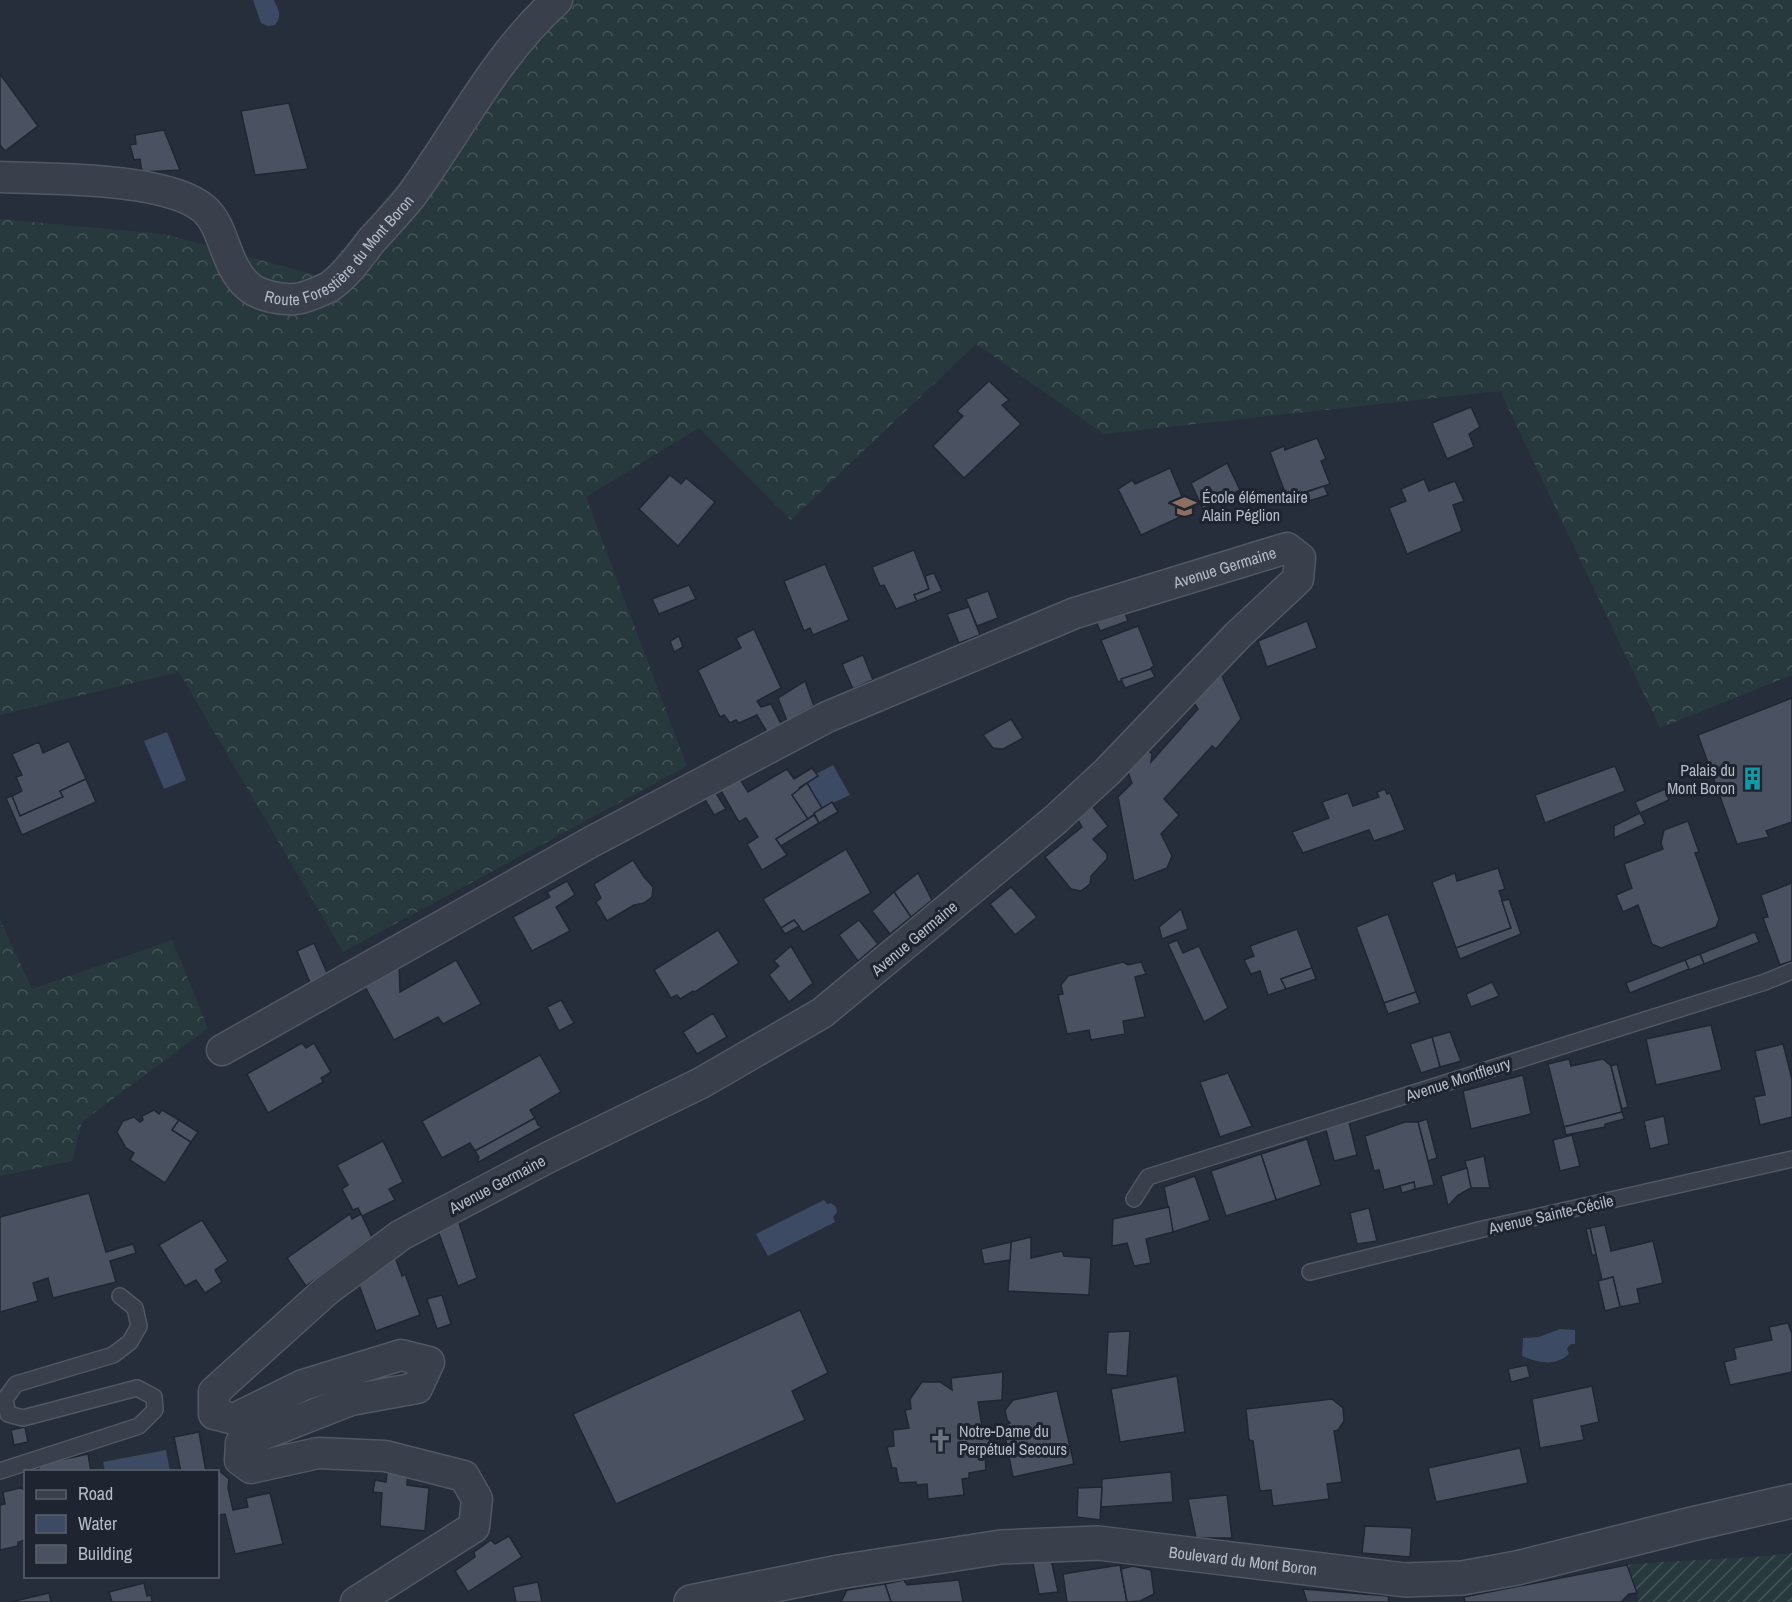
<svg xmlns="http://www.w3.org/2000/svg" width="1792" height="1602" font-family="'Archivo Narrow',sans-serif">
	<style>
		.forest { fill: url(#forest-crowns) }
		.garden { fill: url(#garden-furrows) }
		.water { fill: #3c4a63 }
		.building { fill: #4a5262; stroke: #202732; stroke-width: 1.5 }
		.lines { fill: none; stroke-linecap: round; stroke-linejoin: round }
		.service-casing { stroke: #515863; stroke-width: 18 }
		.minor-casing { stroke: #515863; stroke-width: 33 }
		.tertiary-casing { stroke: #515863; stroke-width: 36 }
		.service { stroke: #39404c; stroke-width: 15 }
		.minor { stroke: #39404c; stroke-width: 30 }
		.tertiary { stroke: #39404c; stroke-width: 33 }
		.labels { text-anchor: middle; stroke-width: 6; stroke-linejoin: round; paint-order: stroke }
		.street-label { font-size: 16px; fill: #b5bbc7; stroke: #1e2530 }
		.poi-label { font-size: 16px; fill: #b5bbc7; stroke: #1e2530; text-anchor: start }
	</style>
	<defs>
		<pattern id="forest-crowns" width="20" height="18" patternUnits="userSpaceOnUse" patternTransform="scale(1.5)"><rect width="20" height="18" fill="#27393c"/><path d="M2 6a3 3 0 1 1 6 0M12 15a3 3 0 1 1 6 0" fill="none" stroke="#445457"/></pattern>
		<pattern id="garden-furrows" width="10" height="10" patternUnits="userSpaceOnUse" patternTransform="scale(1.5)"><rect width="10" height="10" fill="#27393c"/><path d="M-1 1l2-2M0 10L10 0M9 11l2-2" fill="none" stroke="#445457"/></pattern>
	</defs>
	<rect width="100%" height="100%" fill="#262d3b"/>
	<g class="forest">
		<polygon points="554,0 1792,0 1792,675 1660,728 1500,391 1104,434 976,344 791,520 699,428 586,497 687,766 343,952 179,672 0,715 0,219 164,234 320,276"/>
		<polygon points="0,919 32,989 172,940 208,1028 82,1122 72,1161 0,1176"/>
	</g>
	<path class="garden" d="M 1792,1553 L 1792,1602 L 1639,1602 L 1627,1565 C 1682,1559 1737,1560 1792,1553 Z"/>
	<g class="water">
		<path d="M 253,0 L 274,0 C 278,10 283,15 275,25 L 268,26 L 261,23 Z"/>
		<polygon points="167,732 186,780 164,789 144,741"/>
		<polygon points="833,765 850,795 822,808 807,783 818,776 816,774"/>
		<polygon points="824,1200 827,1204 831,1203 836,1207 837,1212 833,1217 835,1222 768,1256 756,1234"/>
		<path d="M 1560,1329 L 1575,1330 L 1575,1344 L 1571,1344 L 1567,1348 L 1569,1354 C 1554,1367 1538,1363 1522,1356 L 1523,1338 L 1539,1337 Z"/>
		<polygon points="166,1450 170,1471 105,1471 103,1462"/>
	</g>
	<g class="building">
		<polygon points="0,74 38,126 5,151 0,145"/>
		<polygon points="289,103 308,169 255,175 241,111"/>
		<polygon points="164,130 180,170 142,172 140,159 134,160 130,145 136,144 135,135"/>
		<polygon points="989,381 1009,400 1002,405 1021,424 964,478 933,446 963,416 957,411"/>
		<polygon points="1471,407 1480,427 1469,434 1474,447 1447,459 1432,423"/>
		<polygon points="1317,438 1326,459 1321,461 1330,484 1287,498 1270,452 1284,446 1285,450"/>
		<polygon points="1227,463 1240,490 1203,509 1191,483"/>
		<polygon points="1170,468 1189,513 1141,535 1118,489 1132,480 1135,484"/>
		<polygon points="670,475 681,484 686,478 715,502 678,546 639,509"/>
		<polygon points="1424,479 1429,491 1455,481 1464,501 1453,505 1462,531 1407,554 1389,508 1406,501 1401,489"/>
		<polygon points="1324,486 1328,495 1296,505 1293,497"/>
		<polygon points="914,550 929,589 914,595 917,601 896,609 884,585 880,586 872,567"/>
		<polygon points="825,564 849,620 813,635 810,628 804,631 784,581"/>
		<polygon points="934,573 942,591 917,601 914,595 929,589 925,576"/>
		<polygon points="689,585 696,599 659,614 652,599"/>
		<polygon points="988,591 998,618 977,626 966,599"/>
		<polygon points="969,607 980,635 959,643 947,614"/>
		<polygon points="1124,611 1128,621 1100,631 1096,621"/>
		<polygon points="1307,621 1317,648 1267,667 1258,641"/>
		<polygon points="1138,626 1154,666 1151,668 1151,669 1118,682 1101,640"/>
		<polygon points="754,629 781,688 757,701 761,707 771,704 781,724 767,732 757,715 739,723 736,720 730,723 724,715 720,717 698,670 741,648 736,638"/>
		<polygon points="679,636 683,647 674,652 670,641"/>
		<polygon points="863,655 873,680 853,689 842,664"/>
		<polygon points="1218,667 1241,719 1216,749 1212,746 1164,799 1179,815 1161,834 1172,856 1167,868 1134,881 1118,797 1132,783 1126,767 1144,747 1152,754 1151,762 1198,709 1190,697"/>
		<polygon points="1151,669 1155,677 1125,688 1121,679"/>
		<polygon points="805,681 814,706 787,721 778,698"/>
		<polygon points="1792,698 1792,822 1766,831 1769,837 1737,844 1698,735"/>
		<polygon points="1011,719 1023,738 1003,749 993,748 983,735"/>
		<polygon points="69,741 86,779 60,791 63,797 20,816 12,796 22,791 16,777 22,775 12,754 39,742 43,753"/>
		<polygon points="1615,766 1625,791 1545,823 1535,795"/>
		<polygon points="812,768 818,776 799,788 801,790 792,795 808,819 776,839 787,855 762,870 747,844 758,837 746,818 739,822 719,787 738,776 748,792 787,769 794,779"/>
		<polygon points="86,779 96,802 22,835 6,798 12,796 20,816 63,797 60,791"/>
		<polygon points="807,783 822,808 808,819 792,795"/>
		<polygon points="1385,789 1387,794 1390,793 1405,830 1374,841 1369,830 1303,853 1292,832 1329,818 1322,802 1348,793 1353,806 1379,797 1377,792"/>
		<polygon points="1665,789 1669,800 1640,813 1635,802"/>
		<polygon points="714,790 726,809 714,815 703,796"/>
		<polygon points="832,802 838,812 819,823 814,813"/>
		<polygon points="1092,806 1108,826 1093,839 1107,854 1107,859 1091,876 1090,884 1081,891 1071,889 1045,857 1082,827 1077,818"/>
		<polygon points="1640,813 1645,824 1614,838 1614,826"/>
		<polygon points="814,815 819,823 781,846 776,839"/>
		<polygon points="1688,821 1699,852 1695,853 1719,919 1716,927 1661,948 1652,944 1638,905 1623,912 1616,895 1632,888 1624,864 1663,849 1661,843 1664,830"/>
		<polygon points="846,849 871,893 803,932 794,920 781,928 763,899"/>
		<polygon points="633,860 644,877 653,887 652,897 644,903 634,905 607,921 596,902 601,898 594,884"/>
		<polygon points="1498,868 1505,889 1499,891 1511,928 1456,948 1432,882 1455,873 1457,881"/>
		<polygon points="918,873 932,900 911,917 894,892"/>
		<polygon points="567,881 575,895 556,907 570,931 532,951 513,917 550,897 547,892"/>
		<polygon points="1792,883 1792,961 1780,965 1763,918 1768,917 1761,895"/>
		<polygon points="1011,887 1037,917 1015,935 990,904"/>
		<polygon points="894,892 911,917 890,934 872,911"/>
		<polygon points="1509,899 1521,934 1460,959 1456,948 1511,928 1502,901"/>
		<polygon points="1181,909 1188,929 1162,939 1159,927"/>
		<polygon points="1388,914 1416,992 1384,1003 1356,927"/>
		<polygon points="794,920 799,926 785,934 781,928"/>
		<polygon points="859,920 878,944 858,961 839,935"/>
		<polygon points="1297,929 1312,968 1281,979 1286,989 1268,995 1260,971 1251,974 1244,960 1254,956 1250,946"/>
		<polygon points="718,930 739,963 695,992 693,991 680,999 677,995 671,998 654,970"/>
		<polygon points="1755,932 1759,942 1704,964 1700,954"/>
		<polygon points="1177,940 1183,953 1199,946 1228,1008 1204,1022 1168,944"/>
		<polygon points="314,943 328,975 311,985 297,951"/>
		<polygon points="791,946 813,983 789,1002 769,975 779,966 774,961"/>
		<polygon points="1700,954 1704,964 1689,970 1685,960"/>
		<polygon points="456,960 481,1004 443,1024 438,1017 394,1040 363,983 399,963 400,992"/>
		<polygon points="1685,960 1689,969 1630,993 1626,983"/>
		<polygon points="1123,962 1128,965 1141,962 1146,974 1135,977 1145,1017 1123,1021 1125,1034 1091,1040 1089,1030 1067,1034 1058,995 1063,994 1061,985 1068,976"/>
		<polygon points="1312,968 1316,979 1286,989 1281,979"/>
		<polygon points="1492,982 1499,996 1471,1007 1466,994"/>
		<polygon points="1416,992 1420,1003 1388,1014 1384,1003"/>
		<polygon points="561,1000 574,1023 559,1031 547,1007"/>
		<polygon points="713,1013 727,1037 697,1054 683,1032"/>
		<polygon points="1711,1025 1722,1070 1656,1085 1646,1039"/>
		<polygon points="1450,1032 1461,1061 1440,1067 1432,1037"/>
		<polygon points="1432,1037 1440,1067 1421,1073 1410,1044"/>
		<polygon points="302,1043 306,1048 314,1043 331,1072 321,1078 323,1082 268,1113 247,1074"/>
		<polygon points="1783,1044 1792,1079 1792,1117 1760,1125 1754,1097 1765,1095 1755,1051"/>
		<polygon points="540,1055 561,1092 530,1110 535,1118 475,1151 470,1143 442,1158 422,1121"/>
		<polygon points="1569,1059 1571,1066 1603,1059 1611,1066 1622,1112 1564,1127 1548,1064"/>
		<polygon points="1617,1064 1628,1107 1622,1109 1611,1066"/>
		<polygon points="1228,1073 1252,1126 1220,1137 1200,1082"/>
		<polygon points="1523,1075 1531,1114 1471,1129 1463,1091"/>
		<polygon points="154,1110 159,1114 162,1110 179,1120 172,1130 191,1142 165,1183 130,1160 134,1153 126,1148 117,1132 123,1121 134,1117 140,1122 143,1120 142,1116"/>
		<polygon points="1622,1112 1624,1119 1605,1124 1605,1127 1566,1135 1564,1127"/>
		<polygon points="1664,1116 1669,1144 1650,1149 1644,1121"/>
		<polygon points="535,1118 538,1125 542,1127 477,1163 479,1157 475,1151"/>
		<polygon points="1348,1118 1357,1155 1334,1161 1325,1126"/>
		<polygon points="1427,1119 1437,1158 1428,1161 1418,1122"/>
		<polygon points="179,1120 198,1132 191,1142 172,1130"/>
		<polygon points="1405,1122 1418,1122 1434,1185 1415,1189 1414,1182 1384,1190 1379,1170 1374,1171 1365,1136"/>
		<polygon points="1572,1135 1580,1166 1560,1171 1553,1140"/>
		<polygon points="1307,1139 1321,1185 1276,1200 1261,1154"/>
		<polygon points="383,1141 403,1182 389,1189 395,1200 362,1216 358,1208 353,1210 342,1189 348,1185 337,1165"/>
		<polygon points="1261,1154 1276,1200 1226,1216 1211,1171"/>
		<polygon points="1484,1156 1490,1188 1471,1188 1465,1161"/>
		<polygon points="1467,1168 1471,1188 1458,1195 1448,1206 1441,1176"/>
		<polygon points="1195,1176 1210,1220 1173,1232 1164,1187"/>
		<polygon points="1414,1182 1415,1189 1402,1193 1400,1186"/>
		<polygon points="89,1193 106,1252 133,1244 136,1253 110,1261 116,1282 53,1298 48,1278 33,1283 38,1301 0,1312 0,1217"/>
		<polygon points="1169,1207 1173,1232 1146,1239 1151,1263 1134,1266 1127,1243 1112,1246 1113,1219"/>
		<polygon points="1369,1208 1377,1241 1357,1244 1350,1213"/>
		<polygon points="350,1214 352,1219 361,1214 372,1237 306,1286 287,1258"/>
		<polygon points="202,1220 228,1261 215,1270 222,1282 205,1293 196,1280 185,1286 159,1245"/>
		<polygon points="458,1220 477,1278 458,1286 438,1231"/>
		<polygon points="1605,1225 1611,1251 1653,1241 1663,1283 1637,1289 1640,1303 1620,1307 1613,1277 1602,1280 1590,1228"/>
		<polygon points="1590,1228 1596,1255 1592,1255 1586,1229"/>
		<polygon points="1031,1237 1031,1258 1062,1251 1064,1256 1091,1258 1089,1295 1008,1291 1011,1242"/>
		<polygon points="1011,1242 1010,1260 984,1264 981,1249"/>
		<polygon points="395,1257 402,1276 405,1274 420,1315 376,1331 359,1285"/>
		<polygon points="1613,1277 1620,1307 1605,1311 1598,1281"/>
		<polygon points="442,1295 451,1324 437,1329 427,1299"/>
		<polygon points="800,1310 828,1373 792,1391 805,1420 616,1504 573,1414"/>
		<polygon points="1788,1323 1792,1334 1792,1372 1730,1385 1724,1362 1736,1359 1734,1348 1772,1340 1769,1327"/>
		<polygon points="1130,1331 1127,1376 1106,1374 1108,1332"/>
		<polygon points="1527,1365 1530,1377 1511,1382 1508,1369"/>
		<polygon points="1003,1372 1002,1400 978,1402 983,1433 988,1433 992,1456 985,1457 986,1470 969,1473 969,1478 962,1479 964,1495 928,1499 927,1484 917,1485 916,1482 899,1483 896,1468 892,1468 887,1447 894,1446 893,1430 909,1428 905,1410 911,1409 910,1399 922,1382 940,1382 952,1390 951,1378"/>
		<polygon points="1177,1376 1185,1432 1120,1442 1111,1389"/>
		<polygon points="1592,1386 1599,1422 1581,1426 1584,1440 1540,1448 1532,1399"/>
		<polygon points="1057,1391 1074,1464 1013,1477 1003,1426 1010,1423 1007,1420 1005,1410 1013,1400"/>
		<polygon points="1332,1399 1343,1408 1344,1421 1338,1430 1334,1431 1342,1482 1327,1484 1329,1499 1273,1506 1271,1490 1260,1491 1253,1441 1249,1440 1246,1409"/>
		<polygon points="25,1427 28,1442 14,1445 11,1430"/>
		<polygon points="199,1432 206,1472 181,1472 174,1437"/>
		<polygon points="1520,1448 1528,1483 1436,1502 1428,1468"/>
		<polygon points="88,1454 91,1472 37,1472 41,1464"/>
		<polygon points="388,1466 408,1469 407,1485 429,1488 425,1531 380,1526 382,1493 373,1492 375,1480 386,1482"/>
		<polygon points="216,1468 229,1479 228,1488 233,1510 248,1507 246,1498 270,1493 283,1544 235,1554 225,1514 218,1515 218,1472 210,1472"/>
		<polygon points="1171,1472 1173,1502 1101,1507 1102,1479"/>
		<polygon points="1102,1487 1100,1520 1077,1517 1078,1488"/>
		<polygon points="20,1488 26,1490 26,1540 18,1542 18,1546 0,1550 0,1505 5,1504 3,1492"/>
		<polygon points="1227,1495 1232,1538 1196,1538 1188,1499"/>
		<polygon points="1365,1526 1412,1528 1410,1557 1362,1553"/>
		<polygon points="509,1536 522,1557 468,1592 455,1571 475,1557 474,1552 491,1540 495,1544"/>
		<polygon points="1032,1559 1051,1559 1058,1592 1039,1594"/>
		<polygon points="1120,1565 1127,1602 1067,1602 1063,1574"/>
		<polygon points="1627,1565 1637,1593 1629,1594 1621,1602 1465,1602 1464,1597"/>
		<polygon points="1133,1566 1151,1570 1154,1594 1140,1601 1127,1602 1121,1569"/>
		<polygon points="904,1580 907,1585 959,1580 963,1602 891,1602 885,1584"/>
		<polygon points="538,1582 542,1602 516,1602 513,1587"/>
		<polygon points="144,1583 147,1596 151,1595 152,1602 112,1602 109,1592"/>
		<polygon points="885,1584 891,1602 841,1602 847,1590"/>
		<polygon points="1303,1589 1388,1596 1389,1602 1307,1602"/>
		<polygon points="49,1593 51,1602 11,1602"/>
	</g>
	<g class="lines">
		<defs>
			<g id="service">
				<polyline points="1134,1199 1148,1177 1765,982 1792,971"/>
				<polyline points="1310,1272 1483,1229 1792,1159"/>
				<polyline points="0,1471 139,1426 155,1410 154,1397 137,1388 23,1418 8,1414 5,1399 16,1384 113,1355 130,1342 139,1326 135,1308 120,1296"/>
			</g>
			<g id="minor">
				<path id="s1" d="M 0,177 C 49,179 168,177 204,209 C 225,227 224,265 248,286 C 259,296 281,300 295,299 C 302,299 328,289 333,284 C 348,273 360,255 372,240 C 385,226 399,211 411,196 C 459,130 496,55 557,0"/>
				<path id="s2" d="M 222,1050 L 591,842 L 827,717 L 1075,613 L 1287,548 L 1300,558 L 1298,579 L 1238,635 L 1107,772 L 1055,820 L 822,1013 L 701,1083 L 549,1157 L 401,1235 L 327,1290 L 214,1392 L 214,1414 L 234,1419 L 303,1385 L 401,1355 L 429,1362 L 417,1388 L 351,1400 L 241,1443 L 240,1460 L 251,1468 L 318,1453 L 385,1456 L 464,1476 L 477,1499 L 474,1527 L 356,1602"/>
			</g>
			<g id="tertiary">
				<path id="s3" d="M 691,1602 L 839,1572 L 1001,1547 L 1098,1543 L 1405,1580 L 1462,1578 L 1517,1568 L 1692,1524 L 1792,1501"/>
			</g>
		</defs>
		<use href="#service" class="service-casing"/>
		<use href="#minor" class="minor-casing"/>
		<use href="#tertiary" class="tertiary-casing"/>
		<use href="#service" class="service"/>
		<use href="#minor" class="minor"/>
		<use href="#tertiary" class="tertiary"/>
	</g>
	<defs>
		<symbol id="school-bare" viewBox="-9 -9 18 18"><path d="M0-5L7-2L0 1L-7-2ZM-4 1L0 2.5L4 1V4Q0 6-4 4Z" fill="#8d6e63" stroke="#1e2530" stroke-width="2.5" paint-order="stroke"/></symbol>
		<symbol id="building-bare" viewBox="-9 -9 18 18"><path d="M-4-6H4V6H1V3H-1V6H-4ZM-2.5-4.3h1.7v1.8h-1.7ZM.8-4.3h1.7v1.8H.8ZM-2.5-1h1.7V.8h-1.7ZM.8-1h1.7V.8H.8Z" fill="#0f9aa8" stroke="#1e2530" stroke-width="2.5" paint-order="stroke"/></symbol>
		<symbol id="church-bare" viewBox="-9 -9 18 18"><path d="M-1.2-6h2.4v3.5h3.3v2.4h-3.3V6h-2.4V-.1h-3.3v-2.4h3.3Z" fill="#6b7280" stroke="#1e2530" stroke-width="2.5" paint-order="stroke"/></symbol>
	</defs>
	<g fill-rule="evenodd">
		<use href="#school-bare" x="1168" y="490" width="33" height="33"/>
		<use href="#building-bare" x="1736" y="762" width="33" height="33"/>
		<use href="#church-bare" x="924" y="1424" width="33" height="33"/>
	</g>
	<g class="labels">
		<g class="street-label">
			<text dy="6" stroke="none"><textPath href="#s1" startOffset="412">Route Forestière du Mont Boron</textPath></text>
			<text dy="6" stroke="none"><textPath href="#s2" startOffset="1116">Avenue Germaine</textPath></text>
			<text transform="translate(914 938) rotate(-40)" y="6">Avenue Germaine</text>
			<text transform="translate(1458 1079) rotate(-18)" y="6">Avenue Montfleury</text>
			<text transform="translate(497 1184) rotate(-28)" y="6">Avenue Germaine</text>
			<text transform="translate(1551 1214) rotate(-13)" y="6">Avenue Sainte-Cécile</text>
			<text dy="6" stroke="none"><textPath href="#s3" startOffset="558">Boulevard du Mont Boron</textPath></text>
		</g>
		<g class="poi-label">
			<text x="1202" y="503">École élémentaire<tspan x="1202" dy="18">Alain Péglion</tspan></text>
			<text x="1735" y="776" text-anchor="end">Palais du<tspan x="1735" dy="18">Mont Boron</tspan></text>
			<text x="959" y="1437">Notre-Dame du<tspan x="959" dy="18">Perpétuel Secours</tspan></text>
		</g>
	</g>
	<rect x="24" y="1470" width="195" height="108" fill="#1e2530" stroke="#5a616c" stroke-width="1.5"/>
	<rect x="36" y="1490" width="30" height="9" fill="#39404c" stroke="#5a616c" stroke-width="1.5"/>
	<text x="78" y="1500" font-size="18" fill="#b5bbc7">Road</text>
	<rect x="36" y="1515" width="30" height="18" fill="#3c4a63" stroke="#5a616c" stroke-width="1.5"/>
	<text x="78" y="1530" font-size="18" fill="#b5bbc7">Water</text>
	<rect x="36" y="1545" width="30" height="18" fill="#4a5262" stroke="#5a616c" stroke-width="1.5"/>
	<text x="78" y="1560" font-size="18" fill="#b5bbc7">Building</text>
</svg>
